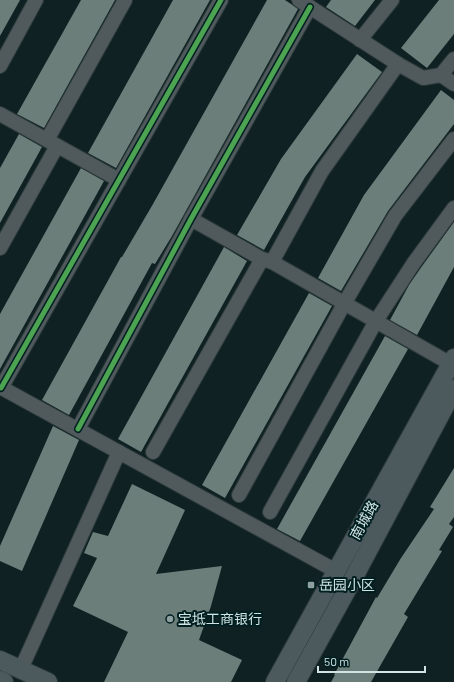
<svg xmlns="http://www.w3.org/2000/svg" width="454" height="682" font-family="Barlow,'Noto Sans SC',sans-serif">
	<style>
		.building { fill: #6c7e7a }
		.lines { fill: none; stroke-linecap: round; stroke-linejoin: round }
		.minor-casing { stroke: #2c3a3b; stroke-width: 16 }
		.major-casing { stroke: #2c3a3b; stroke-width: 20 }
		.minor { stroke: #505a5d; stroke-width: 14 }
		.major { stroke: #4c5a5e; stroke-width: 18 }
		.cycleway-casing { stroke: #001f20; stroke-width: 8 }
		.cycleway { stroke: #4ca352; stroke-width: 5 }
		.poi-dot { fill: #8d9f9f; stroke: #001f20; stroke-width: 1.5 }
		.labels { text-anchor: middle; stroke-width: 4; stroke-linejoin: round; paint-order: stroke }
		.street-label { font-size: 14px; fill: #d1e3e3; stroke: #001f20 }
		.poi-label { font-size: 14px; fill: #d1e3e3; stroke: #001f20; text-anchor: start }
	</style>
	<rect width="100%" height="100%" fill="#0f2122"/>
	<g class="building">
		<polygon points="0,0 20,0 0,36"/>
		<polygon points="81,0 115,0 44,128 17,114"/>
		<polygon points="173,0 210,0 116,168 88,153"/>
		<polygon points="267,0 285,0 291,4 298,9 172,236 155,264 152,263 69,415 42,400 121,257 122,257 153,204"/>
		<polygon points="331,0 375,0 355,26 326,7"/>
		<polygon points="439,0 454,0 454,34 427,68 401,48"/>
		<polygon points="357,54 382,72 305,177 264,250 237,235 281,159"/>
		<polygon points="441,90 454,100 454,124 388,211 341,291 318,278 364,195"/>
		<polygon points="19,134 42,147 0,223 0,168"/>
		<polygon points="81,168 104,181 0,369 0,314"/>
		<polygon points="454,222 454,267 417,335 390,320 409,285 420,269"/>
		<polygon points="224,247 247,261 141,452 118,439"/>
		<polygon points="309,293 332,306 225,498 202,485"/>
		<polygon points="385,336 408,349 300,541 277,529"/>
		<polygon points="53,426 79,440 22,571 0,561 0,546"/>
		<polygon points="454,468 454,517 449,524 453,527 439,550 442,551 404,614 408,617 371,682 331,682 335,675 334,675 376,597 377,598 401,558 434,509 430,507"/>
		<polygon points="132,484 185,510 156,574 222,566 211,606 199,640 242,660 231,682 104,682 128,632 73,606 97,558 84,553 93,532 108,536"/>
	</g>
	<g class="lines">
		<defs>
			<g id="minor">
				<polyline points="299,0 398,64 423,78 441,75 454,59"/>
				<polyline points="360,40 392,0"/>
				<polyline points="0,66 36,0"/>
				<polyline points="441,75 454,84"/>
				<polyline points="0,114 119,180"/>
				<polyline points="47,140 125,0"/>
				<polyline points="191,219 262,259 272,262 451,364"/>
				<polyline points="0,248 57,146"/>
				<polyline points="272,262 322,171 398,64"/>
				<polyline points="0,387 336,571"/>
				<polyline points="1,388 221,0"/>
				<polyline points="78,429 191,219 310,7"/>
				<polyline points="153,452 262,259"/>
				<polyline points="239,495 344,304 395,216 454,139"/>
				<polyline points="270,512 376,321 413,264 454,208"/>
				<polyline points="21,669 119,452"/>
			</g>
			<g id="major">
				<polyline points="0,660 48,682"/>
				<polyline points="0,680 4,682"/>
				<polyline points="275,682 454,358"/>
				<polyline points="296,682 353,579 454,389"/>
			</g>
		</defs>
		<use href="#minor" class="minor-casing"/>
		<use href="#major" class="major-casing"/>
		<use href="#minor" class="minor"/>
		<use href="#major" class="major"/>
		<defs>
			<g id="cycleway">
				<polyline points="1,388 221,0"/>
				<polyline points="78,429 191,219 310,7"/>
			</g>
		</defs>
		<use href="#cycleway" class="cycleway-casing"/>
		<use href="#cycleway" class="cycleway"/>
	</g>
	<g class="poi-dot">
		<rect x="307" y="581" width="8" height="8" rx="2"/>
		<circle cx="170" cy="619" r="4"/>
	</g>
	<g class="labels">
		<g class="street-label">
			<text transform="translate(364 520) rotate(-61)" y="5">南城路</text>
		</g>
		<g class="poi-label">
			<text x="319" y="590">岳园小区</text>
			<text x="178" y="624">宝坻工商银行</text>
		</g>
	</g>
	<path d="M318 666v6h107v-6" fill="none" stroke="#d1e3e3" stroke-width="2"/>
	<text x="324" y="666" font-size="12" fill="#d1e3e3" stroke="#001f20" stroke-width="3" paint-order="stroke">50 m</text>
</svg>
